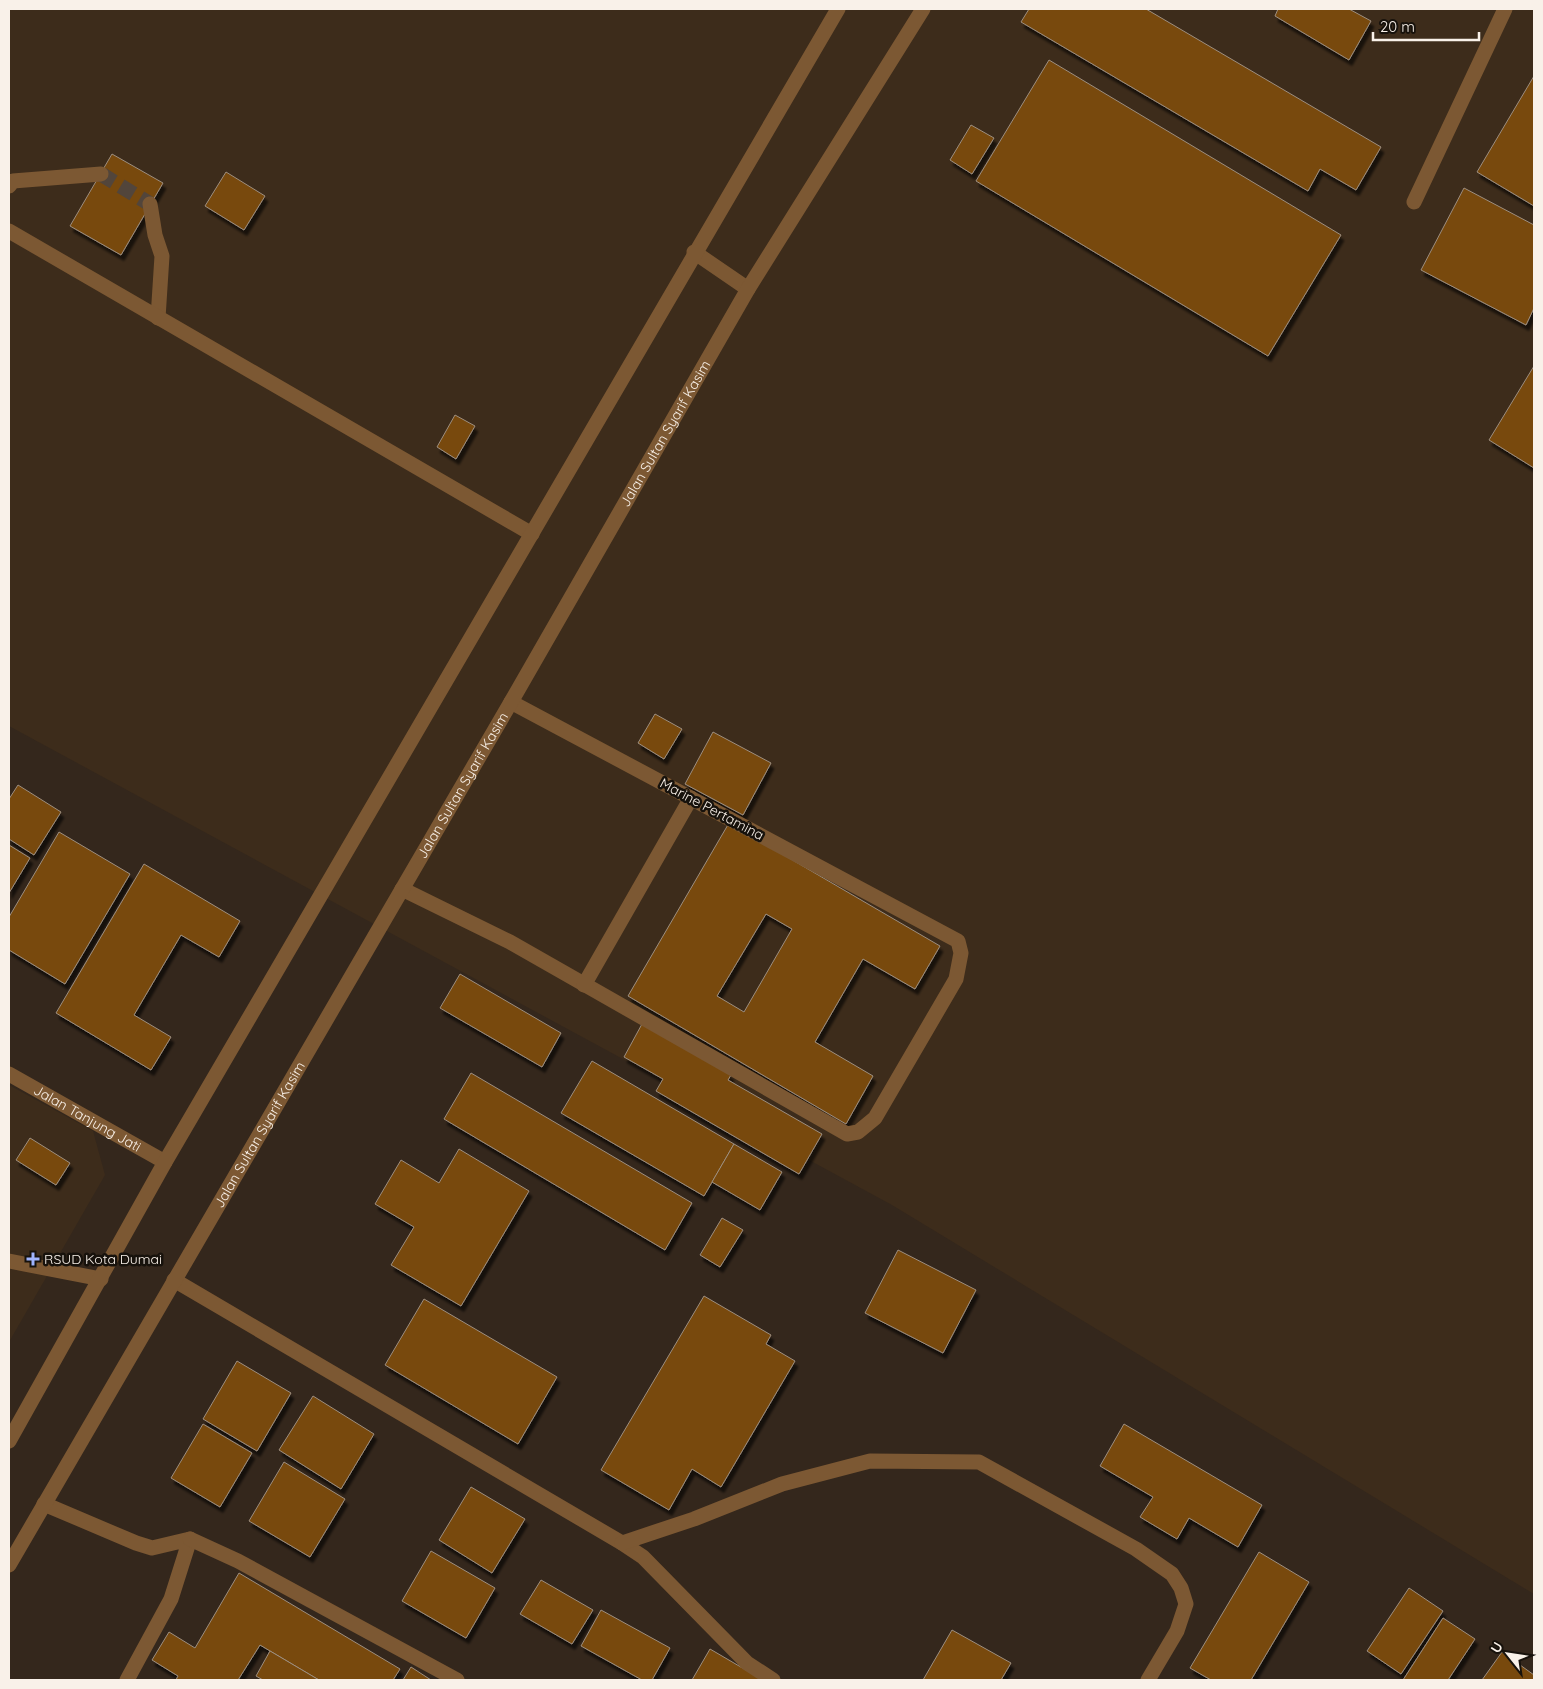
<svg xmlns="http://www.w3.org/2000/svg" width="1543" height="1689" font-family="Quicksand,sans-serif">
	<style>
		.built { fill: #3d2c1b }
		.building { fill: #784807; stroke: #9d8e80; fill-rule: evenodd; filter: url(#shadow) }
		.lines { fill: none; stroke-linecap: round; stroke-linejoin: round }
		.minor-tunnel { stroke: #52453b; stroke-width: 15; stroke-dasharray: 15 8; stroke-linecap: butt }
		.minor { stroke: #7c5833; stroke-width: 15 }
		.poi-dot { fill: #9fb3fd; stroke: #17120c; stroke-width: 2 }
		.labels { text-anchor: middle; stroke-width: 5; stroke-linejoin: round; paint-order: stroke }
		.street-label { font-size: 14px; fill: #f9f1e9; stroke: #17120c }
		.poi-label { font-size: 14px; fill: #f9f1e9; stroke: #17120c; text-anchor: start }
	</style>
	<defs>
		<filter id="shadow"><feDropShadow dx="3" dy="5.5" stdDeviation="1" flood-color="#0009"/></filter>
	</defs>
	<rect width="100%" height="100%" fill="#34271c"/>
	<g class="built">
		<polygon points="9,9 1534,9 1534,1594 892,1205 9,726"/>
		<polygon points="9,1085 93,1131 105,1175 9,1342"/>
	</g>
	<g class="building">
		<polygon points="1029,9 1146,9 1381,147 1356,190 1320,169 1308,191 1021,22"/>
		<polygon points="1278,9 1349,9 1371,21 1349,60 1275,16"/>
		<polygon points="1049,60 1341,235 1268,356 976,181"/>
		<polygon points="1534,76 1534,206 1477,172"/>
		<polygon points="971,125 994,138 972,174 950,160"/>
		<polygon points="112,154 163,183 121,255 70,226"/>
		<polygon points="226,172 265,196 244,230 205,206"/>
		<polygon points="1464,188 1534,225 1534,308 1526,325 1421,270"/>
		<polygon points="1534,366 1534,468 1489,440"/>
		<polygon points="455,415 475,426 456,459 437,447"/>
		<polygon points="655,714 682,729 664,759 638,743"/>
		<polygon points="713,732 771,763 743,815 685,784"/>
		<polygon points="18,785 61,812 34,855 9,839 9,799"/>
		<path d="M 729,823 L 940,946 L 915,989 L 863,959 L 815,1042 L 873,1076 L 846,1124 L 628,996 ZM 766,914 L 792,929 L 744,1012 L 717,996 Z"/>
		<polygon points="59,832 130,874 65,984 9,950 9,917"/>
		<polygon points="9,845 30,858 9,893"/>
		<polygon points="144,864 240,921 219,957 181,935 134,1015 171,1037 151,1070 56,1013"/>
		<polygon points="460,974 561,1033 542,1067 440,1008"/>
		<polygon points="642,1024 731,1075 728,1080 822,1134 799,1174 656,1091 663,1079 624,1057"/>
		<polygon points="592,1061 734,1144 704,1196 561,1113"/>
		<polygon points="471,1073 692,1203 665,1250 444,1119"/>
		<polygon points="30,1138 70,1163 56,1185 16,1160"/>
		<polygon points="734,1144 782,1172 760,1210 712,1182"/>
		<polygon points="459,1149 529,1191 461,1306 391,1265 414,1227 375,1204 401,1160 439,1183"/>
		<polygon points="722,1218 743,1230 720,1267 700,1255"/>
		<polygon points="898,1250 976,1290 943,1353 865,1313"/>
		<polygon points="704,1296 771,1335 766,1344 795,1361 721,1487 692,1469 669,1510 601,1470"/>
		<polygon points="424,1299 557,1377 518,1444 385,1365"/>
		<polygon points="237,1361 291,1393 257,1451 203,1419"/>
		<polygon points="313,1396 374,1434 341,1489 279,1450"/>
		<polygon points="203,1424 252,1453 220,1507 171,1478"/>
		<polygon points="1124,1424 1262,1505 1238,1547 1189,1518 1177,1539 1140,1517 1153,1497 1100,1466"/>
		<polygon points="284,1462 345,1499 310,1557 249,1521"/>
		<polygon points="471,1487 525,1519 492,1573 439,1540"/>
		<polygon points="431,1551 495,1588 466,1638 402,1601"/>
		<polygon points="1259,1552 1309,1582 1251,1680 1211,1680 1190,1668"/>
		<polygon points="239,1573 400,1669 393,1680 319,1680 260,1645 238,1680 176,1680 178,1676 152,1660 169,1632 195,1648"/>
		<polygon points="541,1580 593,1610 572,1644 520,1614"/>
		<polygon points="1409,1588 1443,1611 1401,1674 1367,1651"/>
		<polygon points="601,1610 670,1648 652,1680 642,1680 581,1646"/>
		<polygon points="1443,1618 1475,1639 1448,1680 1403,1680"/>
		<polygon points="952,1630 1011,1663 1001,1680 923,1680"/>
		<polygon points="710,1649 763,1680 692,1680"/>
		<polygon points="270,1651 319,1680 263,1680 256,1676"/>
		<polygon points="1502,1652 1534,1675 1534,1680 1482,1680"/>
		<polygon points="411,1667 431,1680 403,1680"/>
	</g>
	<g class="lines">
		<polyline class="minor-tunnel" points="101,174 150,204"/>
		<g class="minor">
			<polyline points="9,186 13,181 101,174"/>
			<polyline points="1414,202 1505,9"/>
			<polyline points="150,204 155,235 162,256 158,318"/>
			<polyline points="9,231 532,534"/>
			<polyline points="694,252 748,289"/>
			<polyline points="402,889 510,942 847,1134 858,1132 875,1118 956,979 961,953 958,941 511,702"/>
			<polyline points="584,985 691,798"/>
			<path id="s1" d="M 9,1074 L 165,1162"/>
			<polyline points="9,1261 101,1279"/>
			<polyline points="174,1280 622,1543 643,1557 747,1663 773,1680"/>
			<polyline points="9,1441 165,1162 838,9"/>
			<polyline points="44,1504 136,1543 152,1548 190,1539 171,1599 127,1680"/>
			<polyline points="190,1539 238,1561 457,1680"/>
			<polyline points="622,1543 694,1519 782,1484 870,1461 979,1462 1136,1549 1172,1574 1181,1588 1186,1604 1177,1631 1148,1680"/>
			<path id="s2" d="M 9,1565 L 511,702 L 748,289 L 923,9"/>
		</g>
	</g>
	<path class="poi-dot" d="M30.5 1251.5h5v5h5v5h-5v5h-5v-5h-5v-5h5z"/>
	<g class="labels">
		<g class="street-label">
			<text dy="5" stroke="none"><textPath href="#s2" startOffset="1308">Jalan Sultan Syarif Kasim</textPath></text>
			<text dy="5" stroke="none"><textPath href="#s2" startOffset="902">Jalan Sultan Syarif Kasim</textPath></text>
			<text transform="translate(712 809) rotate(28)" y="5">Marine Pertamina</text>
			<text dy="5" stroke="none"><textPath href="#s1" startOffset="90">Jalan Tanjung Jati</textPath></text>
			<text dy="5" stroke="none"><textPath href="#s2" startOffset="498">Jalan Sultan Syarif Kasim</textPath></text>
		</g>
		<g class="poi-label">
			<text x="44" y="1264">RSUD Kota Dumai</text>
		</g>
	</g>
	<rect width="1543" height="1689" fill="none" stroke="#f9f1e9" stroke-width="20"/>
	<g transform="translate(1508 1654) rotate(300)" stroke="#17120c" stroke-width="4" paint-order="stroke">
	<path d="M0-4L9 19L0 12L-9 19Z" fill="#f9f1e9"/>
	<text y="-8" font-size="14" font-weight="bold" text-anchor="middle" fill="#f9f1e9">U</text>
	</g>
	<path d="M1373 32v8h106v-8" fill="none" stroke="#f9f1e9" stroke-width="2.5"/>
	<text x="1380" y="32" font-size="15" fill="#f9f1e9" stroke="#17120c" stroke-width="4" paint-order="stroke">20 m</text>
</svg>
